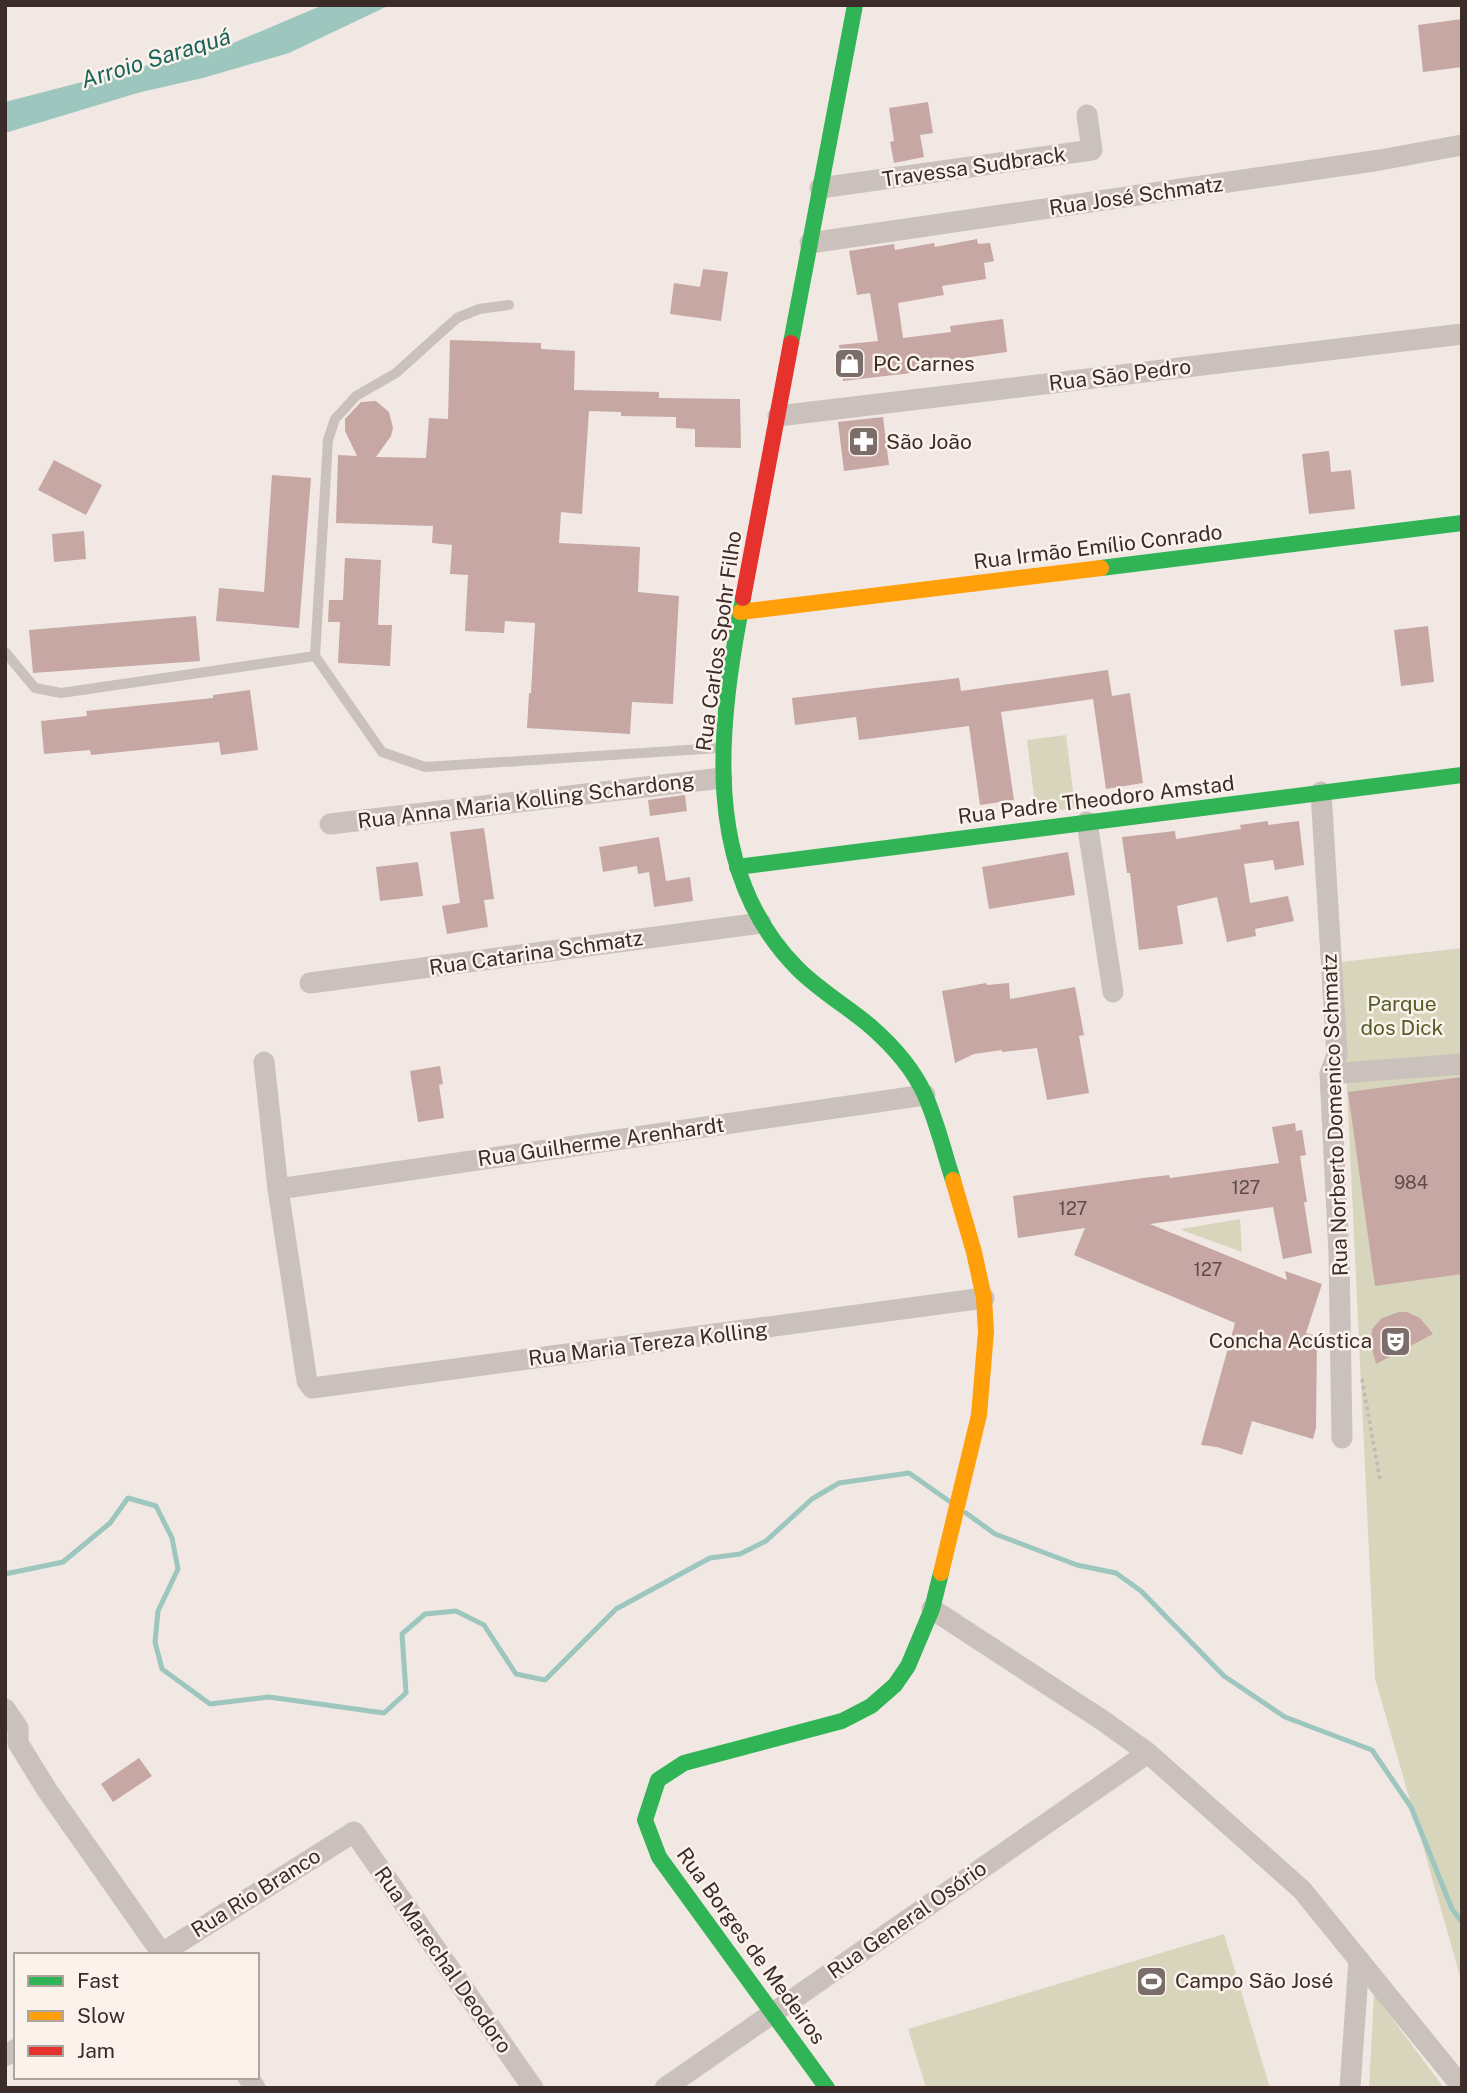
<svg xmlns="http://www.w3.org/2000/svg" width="1467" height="2093" font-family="'Public Sans',sans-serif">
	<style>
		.green { fill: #d7d6bc }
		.water { fill: #9dc6be }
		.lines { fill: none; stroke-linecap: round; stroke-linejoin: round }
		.stream { stroke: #9dc6be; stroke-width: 5 }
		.building { fill: #c6a7a4 }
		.path { stroke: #c3b8b4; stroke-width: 3.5; stroke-dasharray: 3.5 3.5; stroke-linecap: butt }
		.lane { stroke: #cac0bc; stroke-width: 10 }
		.street { stroke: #cac0bc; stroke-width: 21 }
		.fast { stroke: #30b455; stroke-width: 16 }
		.slow { stroke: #ff9f0a; stroke-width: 16 }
		.jam { stroke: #e5322d; stroke-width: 16 }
		.labels { text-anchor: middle; stroke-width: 5; stroke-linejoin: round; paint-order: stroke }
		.number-label { font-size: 18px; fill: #5e4b48 }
		.street-label { font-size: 21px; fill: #3c2c29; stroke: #fcf2ec }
		.poi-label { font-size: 21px; fill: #3c2c29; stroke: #fcf2ec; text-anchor: start }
		.park-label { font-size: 21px; fill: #545e29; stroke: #fcf2ec }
		.water-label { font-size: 23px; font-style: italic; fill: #19645b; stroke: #fcf2ec }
	</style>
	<rect width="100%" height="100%" fill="#f1e8e4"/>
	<g class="green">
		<polygon points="1066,735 1075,808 1036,813 1027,740"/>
		<polygon points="1462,948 1462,1983 1375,1678 1341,962"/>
		<polygon points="1240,1219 1242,1252 1184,1231 1181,1229"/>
		<polygon points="1224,1934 1270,2088 926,2088 908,2029"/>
		<polygon points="1374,1994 1444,2088 1369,2088"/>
	</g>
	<polygon class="water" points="323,5 390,5 289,53 203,78 141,92 5,133 5,102 233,43"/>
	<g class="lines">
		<g class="stream">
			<polyline points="966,1513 995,1534 1077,1565 1116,1573 1141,1591 1224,1676 1285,1717 1372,1750 1411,1807 1452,1909 1462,1922"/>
			<polyline points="5,1574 63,1562 110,1523 128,1498 156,1506 172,1538 178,1569 158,1611 155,1642 162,1669 210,1704 269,1697 384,1713 406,1693 402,1634 425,1614 456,1611 484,1625 516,1674 545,1680 616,1609 710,1558 740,1554 766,1541 812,1499 839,1483 909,1473 949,1501"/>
		</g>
	</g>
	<g class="building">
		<polygon points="1462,19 1462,67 1423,72 1418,25"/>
		<polygon points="928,102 933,133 920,135 924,157 894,163 890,142 894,141 889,108"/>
		<polygon points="977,239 978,244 990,243 994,261 984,263 986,279 942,286 944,295 898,303 903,338 951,332 950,326 1003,319 1007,352 927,363 928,371 843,381 839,345 878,341 870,293 857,295 849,251 894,244 895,250 934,243 935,247"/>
		<polygon points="703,269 728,272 721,321 670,314 674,283 700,287"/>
		<polygon points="450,340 541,343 541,349 575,351 574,390 659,392 659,398 740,399 741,448 695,447 695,429 676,428 676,417 621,416 621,412 589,411 582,514 561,512 559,543 640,547 638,592 679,596 673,704 632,702 630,734 527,728 529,693 531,693 535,623 505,621 504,633 465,631 468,575 450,574 452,545 432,543 433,526 336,523 338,455 357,456 345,431 345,419 361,402 376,401 389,412 393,428 391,436 376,457 426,458 429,418 448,419"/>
		<polygon points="883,417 889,465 844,471 838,422"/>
		<polygon points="1329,451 1331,472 1351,470 1355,509 1309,514 1302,454"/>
		<polygon points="54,460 102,485 86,515 38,490"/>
		<polygon points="272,475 311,478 299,628 216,621 219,588 264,592"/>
		<polygon points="84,531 86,559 54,562 52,534"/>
		<polygon points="345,558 381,560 378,625 392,625 390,666 338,663 340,622 328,622 329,600 343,600"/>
		<polygon points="196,616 200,661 33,673 29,630"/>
		<polygon points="1428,626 1434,682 1401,686 1394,630"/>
		<polygon points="1108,670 1112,696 1130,693 1143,783 1106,789 1093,699 1001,712 1014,800 980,805 969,726 859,740 856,717 795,725 792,698 959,678 961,691"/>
		<polygon points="250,690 258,750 221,755 219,742 91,755 90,750 44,754 41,721 87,716 86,711 213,698 213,695"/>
		<polygon points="685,795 687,811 650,816 648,800"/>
		<polygon points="1268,821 1268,825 1299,821 1304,865 1275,870 1273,860 1244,864 1250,903 1288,896 1294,921 1255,929 1256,936 1227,942 1217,897 1177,906 1183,944 1139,950 1130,873 1127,873 1122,837 1175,831 1176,839 1241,829 1240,825"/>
		<polygon points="484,828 494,899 484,900 488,927 447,934 442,906 460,903 450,832"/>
		<polygon points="659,837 666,881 690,877 693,901 654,907 649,872 638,874 637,866 603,872 599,847"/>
		<polygon points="1068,852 1075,895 989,909 982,867"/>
		<polygon points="418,862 423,896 380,901 376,867"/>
		<polygon points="986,983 987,985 1009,983 1010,999 1075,987 1084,1035 1079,1036 1089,1093 1047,1100 1037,1048 1002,1052 1002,1050 974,1054 955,1063 942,991"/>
		<polygon points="440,1066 443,1084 439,1085 444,1118 418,1122 410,1071"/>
		<polygon points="1462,1077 1462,1274 1375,1286 1348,1092"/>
		<polygon points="1295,1123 1296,1131 1302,1130 1306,1155 1300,1156 1307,1202 1304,1202 1312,1253 1283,1259 1273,1207 1150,1224 1287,1280 1285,1271 1322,1284 1306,1333 1317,1336 1316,1428 1313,1439 1252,1421 1242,1455 1217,1447 1201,1445 1235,1323 1074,1255 1085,1228 1018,1238 1013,1196 1143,1178 1169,1175 1170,1178 1279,1163 1272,1127"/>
		<polygon points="1399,1312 1407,1312 1420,1318 1433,1334 1376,1364 1371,1346 1372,1329 1382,1318"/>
		<polygon points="139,1758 152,1776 113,1802 101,1784"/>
	</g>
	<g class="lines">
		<polyline class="path" points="1362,1379 1380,1480"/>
		<g class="lane">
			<polyline points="509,305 479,309 457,318 396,373 356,396 335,419 328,440 315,656 382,752 425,767 719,748"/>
			<polyline points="5,652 35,688 61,693 315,656"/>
		</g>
		<g class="street">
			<polyline points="820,188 1092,150 1087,115"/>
			<polyline points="810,243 1380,160 1462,145"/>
			<polyline points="778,416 1462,334"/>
			<polyline points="1321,792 1337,1055 1330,1074 1339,1254 1342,1438"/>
			<polyline points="1087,822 1113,992"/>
			<polyline points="330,824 722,778"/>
			<polyline points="310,983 761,923"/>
			<polyline points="264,1062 278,1189 307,1381 312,1388 984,1298"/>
			<polyline points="1330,1074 1462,1064"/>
			<polyline points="278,1189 925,1095"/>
			<polyline points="932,1609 1102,1720 1148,1753 1302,1890 1462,2087"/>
			<polyline points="5,1709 18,1728 18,1743 47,1790 163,1955"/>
			<polyline points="159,1955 354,1832 533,2088"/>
			<polyline points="5,2056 16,2049"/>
			<polyline points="248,2077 255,2088"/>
			<polyline points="665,2088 1148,1753"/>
			<polyline points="1350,2088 1359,1960"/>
		</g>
		<g class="fast">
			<polyline points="791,343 855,5"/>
			<polyline points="1101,568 1462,523"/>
			<path d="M 743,598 C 719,723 699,870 798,969 C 819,990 846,1006 869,1025 C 891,1044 913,1068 925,1095 C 937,1122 944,1152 953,1180"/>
			<polyline points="737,867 1462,775"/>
			<polyline points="827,2088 659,1857 645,1820 658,1780 684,1763 842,1721 871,1706 895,1685 908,1666 932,1609 941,1573"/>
		</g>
		<g class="slow">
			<polyline points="740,612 1101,568"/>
			<polyline points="941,1573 979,1415 986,1332 984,1298 974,1252 953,1180"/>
		</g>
		<polyline class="jam" points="743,598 791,343"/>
	</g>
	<defs>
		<symbol id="shop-square" viewBox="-11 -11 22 22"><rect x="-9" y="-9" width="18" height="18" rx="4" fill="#7b6e6a" stroke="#fcf2ec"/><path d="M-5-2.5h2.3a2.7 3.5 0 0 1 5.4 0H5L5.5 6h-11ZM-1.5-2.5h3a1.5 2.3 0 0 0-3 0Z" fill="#fff"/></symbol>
		<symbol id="pharmacy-square" viewBox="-11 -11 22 22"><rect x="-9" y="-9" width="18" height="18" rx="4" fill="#7b6e6a" stroke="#fcf2ec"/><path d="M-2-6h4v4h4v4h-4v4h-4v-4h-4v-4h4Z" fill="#fff"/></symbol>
		<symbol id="theatre-square" viewBox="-11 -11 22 22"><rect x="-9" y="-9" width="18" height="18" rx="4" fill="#7b6e6a" stroke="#fcf2ec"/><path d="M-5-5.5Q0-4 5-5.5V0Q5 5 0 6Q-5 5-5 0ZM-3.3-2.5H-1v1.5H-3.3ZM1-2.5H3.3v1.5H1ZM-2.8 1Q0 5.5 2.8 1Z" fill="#fff"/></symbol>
		<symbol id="stadium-square" viewBox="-11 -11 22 22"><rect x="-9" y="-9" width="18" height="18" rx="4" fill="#7b6e6a" stroke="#fcf2ec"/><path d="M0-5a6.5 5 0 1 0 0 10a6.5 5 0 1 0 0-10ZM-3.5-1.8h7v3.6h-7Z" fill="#fff"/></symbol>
	</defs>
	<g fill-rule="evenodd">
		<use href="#shop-square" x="832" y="346" width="35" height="35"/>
		<use href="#pharmacy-square" x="846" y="424" width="35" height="35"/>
		<use href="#theatre-square" x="1378" y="1324" width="35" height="35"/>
		<use href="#stadium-square" x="1134" y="1964" width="35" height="35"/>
	</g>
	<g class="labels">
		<g class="number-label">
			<text x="1411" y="1189">984</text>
			<text x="1246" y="1194">127</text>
			<text x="1073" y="1215">127</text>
			<text x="1208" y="1276">127</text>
		</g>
		<g class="street-label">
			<text transform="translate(974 167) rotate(-8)" y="7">Travessa Sudbrack</text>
			<text transform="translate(1136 196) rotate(-8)" y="7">Rua José Schmatz</text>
			<text transform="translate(1120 375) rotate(-7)" y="7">Rua São Pedro</text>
			<text transform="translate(1098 547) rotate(-7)" y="7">Rua Irmão Emílio Conrado</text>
			<text transform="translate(719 641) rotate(-82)" y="7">Rua Carlos Spohr Filho</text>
			<text transform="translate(1096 800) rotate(-7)" y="7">Rua Padre Theodoro Amstad</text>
			<text transform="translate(526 801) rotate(-7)" y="7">Rua Anna Maria Kolling Schardong</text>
			<text transform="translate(536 953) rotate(-8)" y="7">Rua Catarina Schmatz</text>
			<text transform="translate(1335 1115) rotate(-92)" y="7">Rua Norberto Domenico Schmatz</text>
			<text transform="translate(601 1142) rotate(-8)" y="7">Rua Guilherme Arenhardt</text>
			<text transform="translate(648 1344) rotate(-7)" y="7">Rua Maria Tereza Kolling</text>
			<text transform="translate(256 1893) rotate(-32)" y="7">Rua Rio Branco</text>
			<text transform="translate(907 1920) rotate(-35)" y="7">Rua General Osório</text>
			<text transform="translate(751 1946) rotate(54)" y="7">Rua Borges de Medeiros</text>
			<text transform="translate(443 1960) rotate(55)" y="7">Rua Marechal Deodoro</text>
		</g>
		<g class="poi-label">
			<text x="873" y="371">PC Carnes</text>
			<text x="886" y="449">São João</text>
			<text x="1372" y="1348" text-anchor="end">Concha Acústica</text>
			<text x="1175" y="1988">Campo São José</text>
		</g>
		<g class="park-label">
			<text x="1402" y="1011">Parque<tspan x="1402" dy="24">dos Dick</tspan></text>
		</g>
		<g class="water-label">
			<text transform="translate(156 58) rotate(-17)" y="8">Arroio Saraquá</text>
		</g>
	</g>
	<rect width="1467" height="2093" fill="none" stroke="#3c2c29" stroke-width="14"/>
	<rect x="14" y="1953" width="245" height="126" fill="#fcf2ec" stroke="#afa39e" stroke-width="2"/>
	<rect x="28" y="1976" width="35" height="10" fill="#30b455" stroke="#afa39e" stroke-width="2"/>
	<text x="77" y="1988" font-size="21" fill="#3c2c29">Fast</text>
	<rect x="28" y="2011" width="35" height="10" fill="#ff9f0a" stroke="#afa39e" stroke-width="2"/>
	<text x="77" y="2023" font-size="21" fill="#3c2c29">Slow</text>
	<rect x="28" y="2046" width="35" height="10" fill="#e5322d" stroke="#afa39e" stroke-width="2"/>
	<text x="77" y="2058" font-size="21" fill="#3c2c29">Jam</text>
</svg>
